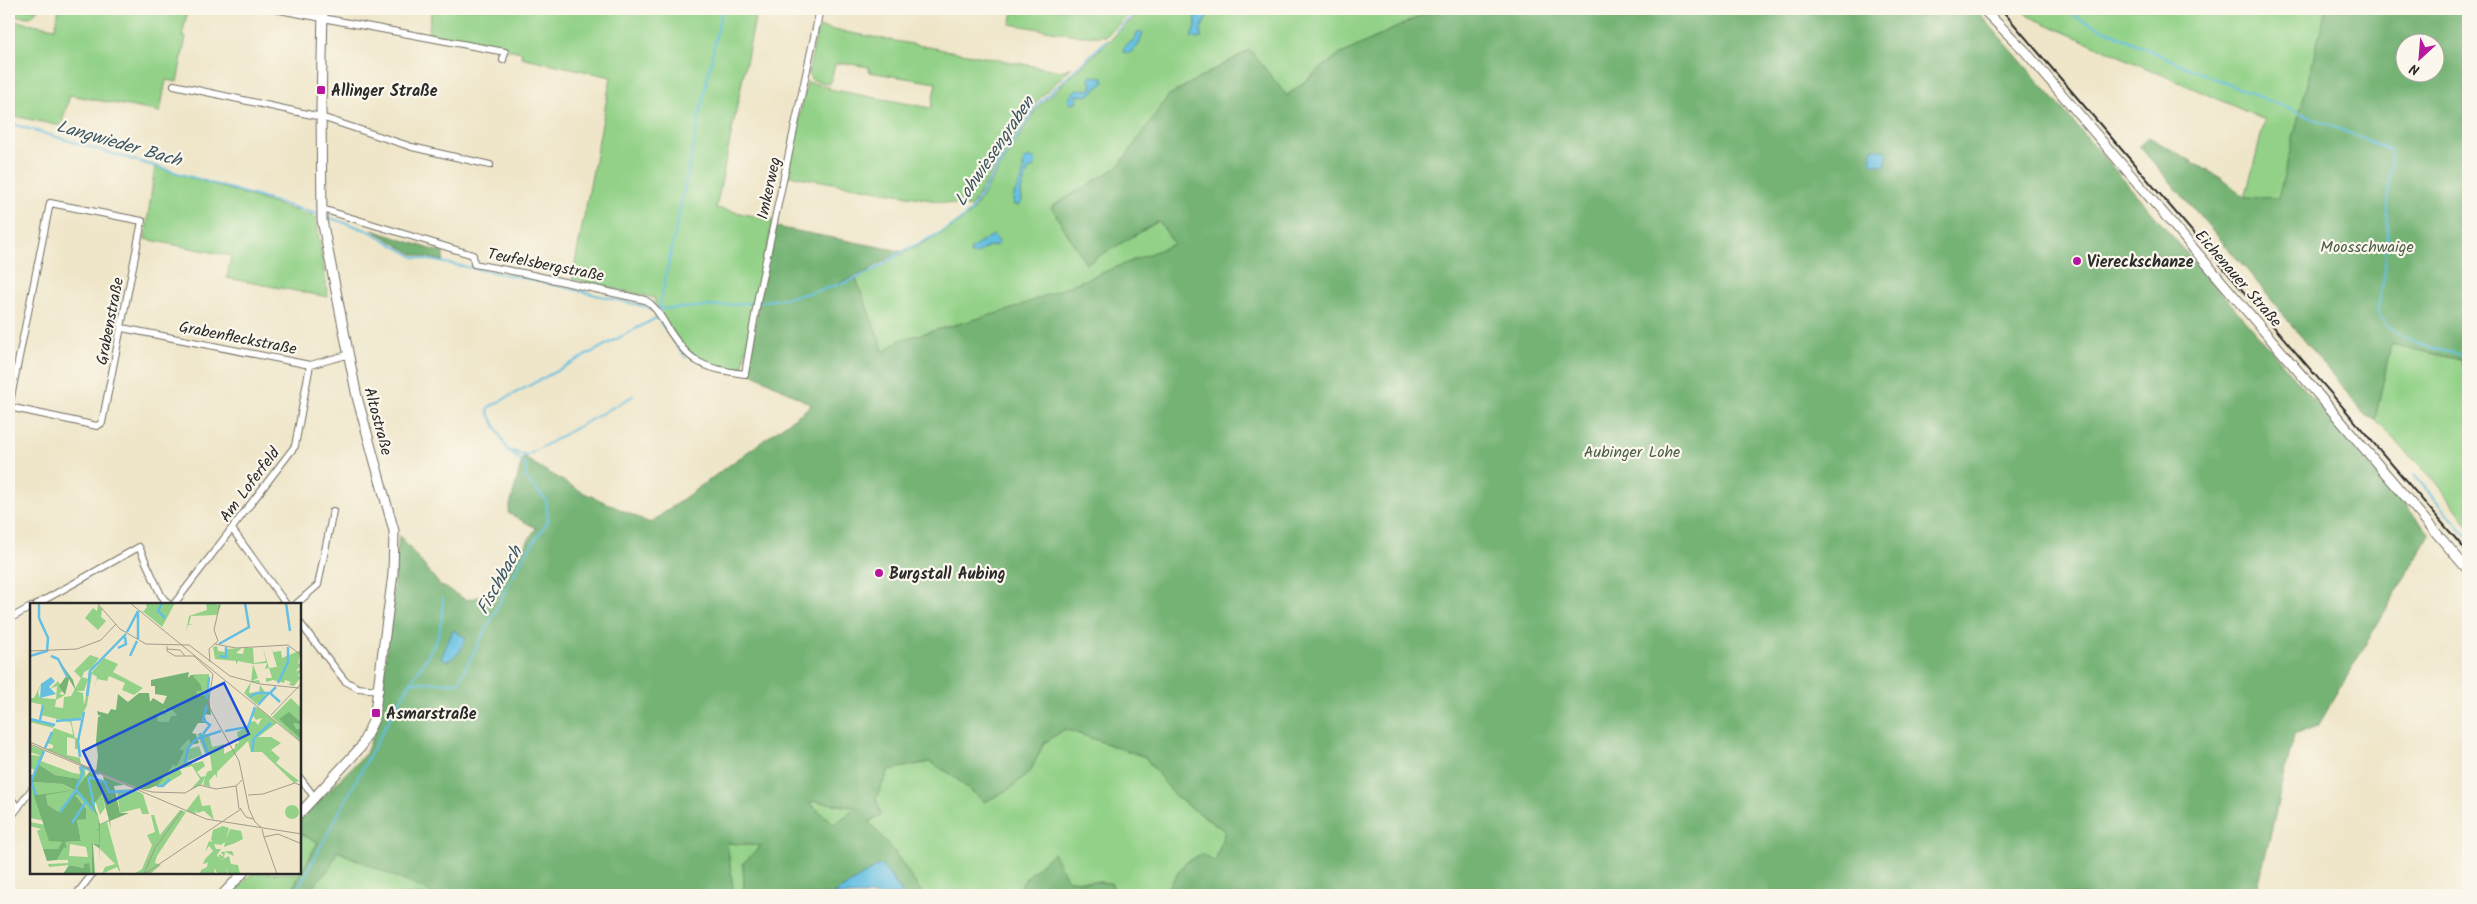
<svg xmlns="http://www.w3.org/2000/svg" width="2477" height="904" font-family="Kalam,sans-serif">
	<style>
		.green { fill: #92d187; stroke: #5e7e59 }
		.forest { fill: #75b374; stroke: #506f50; fill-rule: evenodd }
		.water { fill: #64bfe2; stroke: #487586 }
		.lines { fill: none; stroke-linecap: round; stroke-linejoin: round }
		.stream { stroke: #64bfe2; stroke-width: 2 }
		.street-casing { stroke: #706c62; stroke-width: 8 }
		.secondary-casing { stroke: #706c62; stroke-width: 11 }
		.street { stroke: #fff; stroke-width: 6 }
		.secondary { stroke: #fff; stroke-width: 9 }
		.rail { stroke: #2b2b2b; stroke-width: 2 }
		.poi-dot { fill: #b5179e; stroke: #fbf7ec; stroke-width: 2 }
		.labels { text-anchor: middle; stroke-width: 4.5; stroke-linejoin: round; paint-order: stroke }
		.poi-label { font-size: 16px; font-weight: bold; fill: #2b2b2b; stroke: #fbf7ec; text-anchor: start }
		.street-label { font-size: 16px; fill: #2b2b2b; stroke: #fbf7ec }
		.park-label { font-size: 16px; fill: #4a5d47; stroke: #fbf7ec }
		.water-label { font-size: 18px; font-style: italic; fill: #3c5762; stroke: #fbf7ec }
		.inset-river { fill: none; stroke: #64bfe2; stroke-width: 2.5 }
		.inset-road { fill: none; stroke: #a19b8a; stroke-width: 1 }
		.view { fill: #1d4ed8; fill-opacity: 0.15; stroke: #1d4ed8; stroke-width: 2.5 }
		.inset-edge { fill: none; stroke: #2b2b2b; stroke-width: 2.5 }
	</style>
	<rect width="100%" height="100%" fill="#fbf7ec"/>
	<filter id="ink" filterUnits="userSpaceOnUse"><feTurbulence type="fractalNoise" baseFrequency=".02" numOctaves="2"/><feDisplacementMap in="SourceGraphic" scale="10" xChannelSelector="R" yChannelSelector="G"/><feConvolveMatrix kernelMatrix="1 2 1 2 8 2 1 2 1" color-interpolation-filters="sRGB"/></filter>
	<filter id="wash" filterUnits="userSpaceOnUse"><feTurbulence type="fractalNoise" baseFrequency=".0096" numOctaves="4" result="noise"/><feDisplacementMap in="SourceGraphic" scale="20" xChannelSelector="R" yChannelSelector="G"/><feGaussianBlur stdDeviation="1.12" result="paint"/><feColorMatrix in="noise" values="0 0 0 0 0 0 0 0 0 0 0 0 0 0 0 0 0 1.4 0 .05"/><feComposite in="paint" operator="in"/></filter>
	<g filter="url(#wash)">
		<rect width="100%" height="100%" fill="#efe6c9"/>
		<g class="green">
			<polygon points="9,9 38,9 31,17 9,16"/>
			<polygon points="59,9 188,9 182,36 186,37 177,82 166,80 160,112 70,95 61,126 9,115 9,20 55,28"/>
			<path d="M 432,9 L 757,9 L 716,208 L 773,220 L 742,369 C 730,374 698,362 688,353 C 681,346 654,307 654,298 L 572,279 L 611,77 L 521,57 L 522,52 L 428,34 Z"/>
			<polygon points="1014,9 1135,9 1106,36 1081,36 1010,24"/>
			<path d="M 1143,9 L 1435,9 L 1337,56 L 1286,96 L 1249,50 L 1169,95 L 1119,166 L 1051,207 L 1086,263 L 1159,221 L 1175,244 L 1009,310 L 900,340 L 884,352 L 856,279 C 874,272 888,261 905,252 C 928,240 952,230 972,212 L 1038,107 Z"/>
			<polygon points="2022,9 2326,9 2278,199 2245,198 2265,120 2028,16"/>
			<polygon points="818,27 1061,71 1072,67 1036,102 971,207 787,175 807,82 829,87 829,89 931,108 936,83 869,72 869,67 843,63 835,64 830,84 812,80 808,74"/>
			<polygon points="155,166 316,217 328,297 227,278 231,256 145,239"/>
			<polygon points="2391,344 2461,360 2468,375 2468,525 2437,483 2375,420"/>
			<polygon points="1065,729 1145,757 1176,797 1225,831 1215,862 1185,863 1163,895 1117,895 1111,883 1027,877 1015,895 923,895 894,851 869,822 880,815 876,798 889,769 930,762 949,773 985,802 1030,772 1044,743"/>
			<polygon points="815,801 858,808 834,824 808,802"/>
			<polygon points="300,834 318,842 289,895 232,895 252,873 300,873"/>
			<polygon points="727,843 762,846 743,863 744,886 740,895 734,895"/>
			<polygon points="337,851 437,895 305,895 330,868"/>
		</g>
		<g class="forest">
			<path d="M 1435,9 L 1974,9 L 1981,15 L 2430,534 L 2318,726 L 2294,735 L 2256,895 L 1163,895 L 1185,863 L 1201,854 L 1215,862 L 1225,831 L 1176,797 L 1145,757 L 1065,729 L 1044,743 L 1030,772 L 1011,788 L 985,802 L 949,773 L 930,762 L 889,770 L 876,798 L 881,815 L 869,822 L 894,851 L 923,895 L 902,895 L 901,890 L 881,864 L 832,895 L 740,895 L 744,886 L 743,863 L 761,846 L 727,843 L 734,895 L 437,895 L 337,851 L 330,868 L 305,895 L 289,895 L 318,842 L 300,834 L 300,820 L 366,753 L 379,721 L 399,535 L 440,585 L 466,600 L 496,593 L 536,528 L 508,513 L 523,457 L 580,491 L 650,523 L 812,405 L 748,371 L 759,301 L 776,227 L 901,251 L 868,271 L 839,283 L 856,279 L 884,352 L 900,340 L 1009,310 L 1174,244 L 1159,221 L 1086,264 L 1051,207 L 1119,166 L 1169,95 L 1250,50 L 1287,96 L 1337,56 ZM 815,801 L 857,808 L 834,824 L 809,803 Z"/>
			<path d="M 2326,9 L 2468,9 L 2468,375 L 2461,360 L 2391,344 L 2375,420 L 2365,415 L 2247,270 L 2139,146 L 2149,137 L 2221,178 L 2245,197 L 2278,198 ZM 2404,42 L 2434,42 L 2434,72 L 2404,72 Z"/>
			<polygon points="372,230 443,253 443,261 413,254"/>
			<polygon points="1053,853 1068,880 1111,883 1117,895 1015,895 1027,877"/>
		</g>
		<g class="water">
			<polygon points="1190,9 1211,9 1201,29 1201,38 1197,39 1191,37 1196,25 1195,15 1189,12"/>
			<polygon points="1138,31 1143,33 1139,45 1130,53 1123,52 1124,47 1134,40"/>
			<path d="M 1091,76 L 1103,77 L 1104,83 L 1087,96 L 1078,95 L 1076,103 L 1071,104 L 1068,100 C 1082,80 1074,93 1090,89 L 1092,85 L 1089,79 Z"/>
			<polygon points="1873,148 1888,152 1885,166 1870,163"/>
			<path d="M 1030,157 L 1035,160 L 1036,165 L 1028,171 L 1021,191 L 1022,201 L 1019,205 L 1014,205 C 1010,195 1020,186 1023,176 C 1024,171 1022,165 1024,159 Z"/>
			<polygon points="993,235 999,241 997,245 987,247 975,255 970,253 971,249"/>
			<polygon points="453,630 466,638 460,652 448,661 441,658"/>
			<polygon points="881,864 901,891 902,895 832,895"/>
		</g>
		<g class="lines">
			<g class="stream">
				<path d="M 2059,9 L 2191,69 L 2391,150 L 2385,271 L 2377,313 C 2401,344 2428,348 2465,355 L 2468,358"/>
				<polyline points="1116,31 1140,9"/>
				<polyline points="9,123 320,215"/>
				<polyline points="324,216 369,231 414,257 519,277 652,308"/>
				<path d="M 659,309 C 729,306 803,303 868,273 C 882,267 894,256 907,249 C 929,238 952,229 970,212 L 1037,105 L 1107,40"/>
				<polyline points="659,309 722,9"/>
				<polyline points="657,318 686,358"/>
				<polyline points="512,451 526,456 633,396"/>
				<polyline points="2414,475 2468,537"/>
				<path d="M 411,682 C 432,649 443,639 443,598"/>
				<path d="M 294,895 C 334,825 369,752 411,682 L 458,683 L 521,561 L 548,521 L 546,500 L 526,479 L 526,465 L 507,449 L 488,412 L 489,407 L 656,318"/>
			</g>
		</g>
	</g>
	<g filter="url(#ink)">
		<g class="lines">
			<defs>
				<g id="street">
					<polyline points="274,9 505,52 503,60"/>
					<polyline points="174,85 321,117 412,147 490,165"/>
					<polygon points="50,203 142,221 102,423 97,426 9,407"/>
					<path d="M 322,209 L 473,255 L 474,264 L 528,274 L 645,300 C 656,306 660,316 667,327 C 690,364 703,368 745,374 L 758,297 L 820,9"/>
					<polyline points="122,328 310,365 347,355"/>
					<polyline points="232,529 286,604"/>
					<polyline points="37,604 139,547 161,595 168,604"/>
					<polyline points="174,604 295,446 310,365"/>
					<polyline points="296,604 318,585 333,511"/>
					<polyline points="9,619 31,607"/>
					<polyline points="300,623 345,681 358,688 380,690"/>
					<polyline points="300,778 315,798"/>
					<polyline points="9,796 18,808"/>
					<polyline points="9,820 31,790"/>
					<polyline points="76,895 93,873"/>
				</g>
				<g id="secondary">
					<polyline points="1983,9 2024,50 2468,570"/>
					<polyline points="300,813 361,747 374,719 393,574 394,531 357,397 322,220 321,108 323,9"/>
					<polyline points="222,895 243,873"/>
				</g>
			</defs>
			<use href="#street" class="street-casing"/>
			<use href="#secondary" class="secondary-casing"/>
			<use href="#street" class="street"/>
			<use href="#secondary" class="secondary"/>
			<polyline class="rail" points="2001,9 2468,553"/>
		</g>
	</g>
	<g class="poi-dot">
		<rect x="316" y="85" width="10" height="10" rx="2.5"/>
		<circle cx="2077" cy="261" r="5"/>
		<circle cx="879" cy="573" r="5"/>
		<rect x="371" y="708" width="10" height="10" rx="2.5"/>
	</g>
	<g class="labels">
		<g class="poi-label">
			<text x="331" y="96">Allinger Straße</text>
			<text x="2087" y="267">Viereckschanze</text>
			<text x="889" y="579">Burgstall Aubing</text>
			<text x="386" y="719">Asmarstraße</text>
		</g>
		<g class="street-label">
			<text transform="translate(768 188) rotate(-78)" y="6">Imkerweg</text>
			<text transform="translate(546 264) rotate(11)" y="6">Teufelsbergstraße</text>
			<text transform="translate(2239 278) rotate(49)" y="6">Eichenauer Straße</text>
			<text transform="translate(109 321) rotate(-79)" y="6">Grabenstraße</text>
			<text transform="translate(238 337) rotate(11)" y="6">Grabenfleckstraße</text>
			<text transform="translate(379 421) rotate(75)" y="6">Altostraße</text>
			<text transform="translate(249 484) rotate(-53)" y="6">Am Loferfeld</text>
		</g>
		<g class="park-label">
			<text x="2367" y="252">Moosschwaige</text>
			<text x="1632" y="457">Aubinger Lohe</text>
		</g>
		<g class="water-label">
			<text transform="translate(119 143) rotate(16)" y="6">Langwieder Bach</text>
			<text transform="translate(994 151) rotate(-56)" y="6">Lohwiesengraben</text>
			<text transform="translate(499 580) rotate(-61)" y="6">Fischbach</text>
		</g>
	</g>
	<g transform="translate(30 603)">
		<rect width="271" height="271" fill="#efe6c9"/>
		<path d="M 115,0 L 145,0 L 132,24 L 153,41 L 110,6 L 113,9 L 117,4 ZM 176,0 L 191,2 L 187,12 L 161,13 L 159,21 L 163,21 L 158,22 L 156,29 L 159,13 L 177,7 ZM 68,2 L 72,6 L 71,14 L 76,18 L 68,27 L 55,15 L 63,5 L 67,8 ZM 187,43 L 188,48 L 196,49 L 197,46 L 212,45 L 206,50 L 213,51 L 214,45 L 223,45 L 224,60 L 236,58 L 233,45 L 239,65 L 247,64 L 241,43 L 243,49 L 251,48 L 252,55 L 271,47 L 268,60 L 271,62 L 266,68 L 271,67 L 268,73 L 271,74 L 264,83 L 259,82 L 261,79 L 255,77 L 254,80 L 243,77 L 236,79 L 236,75 L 242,75 L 239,65 L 235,66 L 237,60 L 223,61 L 228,75 L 222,78 L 229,77 L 230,80 L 221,79 L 219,90 L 229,89 L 230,82 L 235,89 L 235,96 L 226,101 L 214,90 L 221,79 L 223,61 L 208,58 L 206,62 L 206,58 L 185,56 L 183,44 ZM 60,52 L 69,55 L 62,65 L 54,69 L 52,74 L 58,76 L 54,88 L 46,88 L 53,90 L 54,102 L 61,70 L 74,55 L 88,61 L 83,69 L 113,85 L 104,92 L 92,87 L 95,80 L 79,73 L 77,78 L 67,76 L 64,86 L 67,74 L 62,71 L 57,102 L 52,116 L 56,103 L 51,115 L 41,117 L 45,135 L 49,136 L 49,146 L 45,146 L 45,136 L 37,134 L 37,152 L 50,155 L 51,161 L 15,146 L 23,145 L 23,142 L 17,140 L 24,125 L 43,132 L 42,125 L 40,119 L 28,116 L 23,125 L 0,119 L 0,116 L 25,122 L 27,116 L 11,112 L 13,102 L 0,99 L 0,95 L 4,95 L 13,77 L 8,89 L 10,95 L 26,96 L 27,83 L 20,86 L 28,78 L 34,87 L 29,91 L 35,92 L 26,97 L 25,104 L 33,105 L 34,94 L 41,93 L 51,75 L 44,68 ZM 179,71 L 179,92 L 177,84 L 176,92 L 168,93 L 165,88 L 171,82 L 161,73 ZM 261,95 L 271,105 L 271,139 L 242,114 ZM 227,104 L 247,120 L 228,134 L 241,134 L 251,140 L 241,147 L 250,155 L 246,160 L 269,178 L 264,180 L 232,149 L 221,149 L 218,138 L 187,169 L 187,175 L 185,171 L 179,178 L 180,184 L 173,182 L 177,169 L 182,167 L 180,152 L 176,152 L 167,131 L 179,131 L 182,144 L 194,141 L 194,151 L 205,145 L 205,141 L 209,140 L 207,129 L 218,124 L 219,119 L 225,118 L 228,122 L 232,115 L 226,117 L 222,111 ZM 133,106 L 141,106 L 147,112 L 141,113 L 138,119 L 126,118 ZM 159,136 L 163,139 L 158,146 L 169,143 L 172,152 L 155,159 L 161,158 L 162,161 L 173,158 L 175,163 L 167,169 L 171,174 L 176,173 L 171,182 L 160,187 L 170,176 L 162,163 L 150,166 L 152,171 L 133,183 L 125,183 L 143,161 L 147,163 L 151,153 L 146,150 ZM 0,142 L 15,148 L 11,158 L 43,170 L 50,171 L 49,163 L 55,166 L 56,178 L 47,186 L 49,176 L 25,172 L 8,161 L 5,167 L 0,165 L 0,152 L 12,153 L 0,149 ZM 0,174 L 2,179 L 33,181 L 45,188 L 29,209 L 18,202 L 16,191 L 6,194 L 15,218 L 0,215 ZM 86,182 L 87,187 L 103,186 L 113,191 L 119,211 L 112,211 L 110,205 L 90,210 ZM 51,190 L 68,211 L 70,234 L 70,222 L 77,219 L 91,271 L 87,264 L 72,271 L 75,264 L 85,261 L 63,239 L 62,271 L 54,261 L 54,265 L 39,262 L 19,264 L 18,261 L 38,260 L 38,257 L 27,257 L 34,243 L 37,246 L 34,239 L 51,238 L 47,217 L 53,216 L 56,204 L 45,192 ZM 40,241 L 56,244 L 58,254 L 39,253 ZM 72,191 L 75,205 L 70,212 L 65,197 ZM 169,191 L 172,203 L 180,202 L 184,217 L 174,208 L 167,210 L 165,206 L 166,212 L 156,208 ZM255 209a7 7 0 1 1 14 0a7 7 0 1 1-14 0ZM 150,207 L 156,209 L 127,253 L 125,260 L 131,262 L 120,271 L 104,271 L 112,266 L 122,242 L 117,232 L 125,229 L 121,212 L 124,212 L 130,232 ZM 0,219 L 16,222 L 19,237 L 28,229 L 27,224 L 32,224 L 33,237 L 29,238 L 32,238 L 31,247 L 13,246 L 7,228 L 11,226 L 0,223 ZM 193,223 L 199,225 L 196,237 L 200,226 L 211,228 L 213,236 L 205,240 L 194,244 L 195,239 L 191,242 L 184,241 L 186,246 L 191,246 L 187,252 L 189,255 L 189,251 L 194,254 L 191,249 L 202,248 L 204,253 L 195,249 L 194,255 L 189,258 L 199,253 L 201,261 L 208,262 L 210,271 L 198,271 L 196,265 L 197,271 L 188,271 L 184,265 L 185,271 L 170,271 L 171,267 L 177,264 L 178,259 L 177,260 L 173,261 L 175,256 L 183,248 L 179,243 L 175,249 L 179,238 L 183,239 L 181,237 L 183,227 Z" fill="#92d187" fill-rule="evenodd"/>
		<path d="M 20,53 L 28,56 L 43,77 L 46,88 L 39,76 L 35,92 L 29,83 L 37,72 L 28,57 ZM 159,69 L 158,75 L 161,72 L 178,71 L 163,73 L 171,82 L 172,88 L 166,88 L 168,93 L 176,92 L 178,83 L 181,112 L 174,111 L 177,120 L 168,120 L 162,130 L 166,131 L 169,140 L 161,142 L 159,136 L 146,150 L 150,146 L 154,148 L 147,163 L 143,162 L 128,182 L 118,186 L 110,186 L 66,168 L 68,153 L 66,139 L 68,114 L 71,113 L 68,112 L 67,108 L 78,111 L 81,106 L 86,107 L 88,91 L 98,99 L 109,90 L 119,90 L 120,99 L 123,95 L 133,101 L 137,93 L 125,91 L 125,83 L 121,83 L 121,77 ZM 133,106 L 141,106 L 147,112 L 141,113 L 138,119 L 127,118 L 129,110 L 136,112 ZM 259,109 L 269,118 L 271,116 L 271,121 L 263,120 L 266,126 L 270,126 L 271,136 L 249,116 ZM 10,155 L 8,161 L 25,172 L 50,176 L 47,185 L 60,168 L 69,179 L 74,178 L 73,173 L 94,182 L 84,183 L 90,210 L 99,210 L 80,218 L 81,227 L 79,218 L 70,222 L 69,260 L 69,245 L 63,241 L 65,271 L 62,271 L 62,240 L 69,242 L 69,228 L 65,226 L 69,227 L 68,213 L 51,191 L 45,192 L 56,205 L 56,216 L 47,217 L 51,238 L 35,239 L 37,246 L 34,244 L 27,257 L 17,258 L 13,246 L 28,246 L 32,239 L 19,238 L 4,193 L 0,172 L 3,172 ZM 2,179 L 33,181 L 44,187 L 7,192 ZM 45,187 L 29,209 L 18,202 L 16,192 ZM 72,191 L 79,217 L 70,221 L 64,201 ZM 59,260 L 61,271 L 33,271 L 39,262 L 54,265 L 54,261 Z" fill="#75b374" fill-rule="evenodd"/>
		<path d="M 21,74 L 25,78 L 19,84 L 26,91 L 10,95 L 11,81 Z" fill="#64bfe2"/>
		<path class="inset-river" d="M 132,0 L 128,8 L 135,15M 256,0 L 260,28M 97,29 L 108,8M 108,36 L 108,8M 189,41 L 219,24 L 215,0M 88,45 L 96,41 L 95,34M 0,53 L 17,48 L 18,35 L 9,15 L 9,0M 21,53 L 28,56 L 38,75M 100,53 L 107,38M 189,53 L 196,54 L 196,44M 248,80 L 258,59 L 258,44M 246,84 L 240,90 L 250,99M 57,93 L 60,68 L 96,31M 219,94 L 227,90 L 239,90M 177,96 L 179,74M 228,102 L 239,90M 0,116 L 25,122M 10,117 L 13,102M 26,118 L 51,116M 195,128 L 218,124 L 225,104M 170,130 L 178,151M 173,131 L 180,122 L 173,117 L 177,102M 225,134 L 241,120M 15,145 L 22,129M 222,149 L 224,134M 50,154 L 48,138 L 54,109M 155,160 L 158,145 L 166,136 L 191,128M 51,163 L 69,171M 58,174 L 64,203M 59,174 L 75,179 L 79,189 L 105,188M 127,183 L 133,183 L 140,176M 46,186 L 53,169 L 50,164M 6,192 L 1,178 L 14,148M 30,209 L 46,187 L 64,208M 42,220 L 55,200"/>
		<path class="inset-road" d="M 67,0 L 90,26 L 116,41 L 159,42 L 200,73 L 230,81 L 269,85M 100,0 L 272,140M 185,41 L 206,45 L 258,42 L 272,53M 137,43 L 137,48 L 145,53 L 164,53 L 183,71 L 178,102 L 209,158 L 219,206 L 225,219 L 231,224M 137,46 L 150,47 L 155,53M 0,48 L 47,46 L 71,37 L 86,21M 180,59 L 179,46 L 188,38 L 184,27 L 190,0M 241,112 L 272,80M 0,139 L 103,184 L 122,189 L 155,190 L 169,182 L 186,186 L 206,183 L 212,177M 0,141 L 176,216 L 272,231M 206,183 L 209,206M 218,192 L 233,191 L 265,180 L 272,183M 210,205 L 216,214 L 223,216M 232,226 L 234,234 L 248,231 L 272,241M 234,234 L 247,271M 116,270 L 211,206M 114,271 L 125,245 L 152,208"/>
		<path class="view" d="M 194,80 L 219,131 L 78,200 L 53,148 Z"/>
		<rect width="271" height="271" class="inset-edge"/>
	</g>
	<rect width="2477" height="904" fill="none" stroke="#fbf7ec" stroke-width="30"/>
	<g transform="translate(2420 58) rotate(206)"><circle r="24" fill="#fbf7ec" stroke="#a8a59f"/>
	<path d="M0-4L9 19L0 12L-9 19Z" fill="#b5179e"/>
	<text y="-8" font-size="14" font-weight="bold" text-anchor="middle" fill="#2b2b2b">N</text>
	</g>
</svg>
